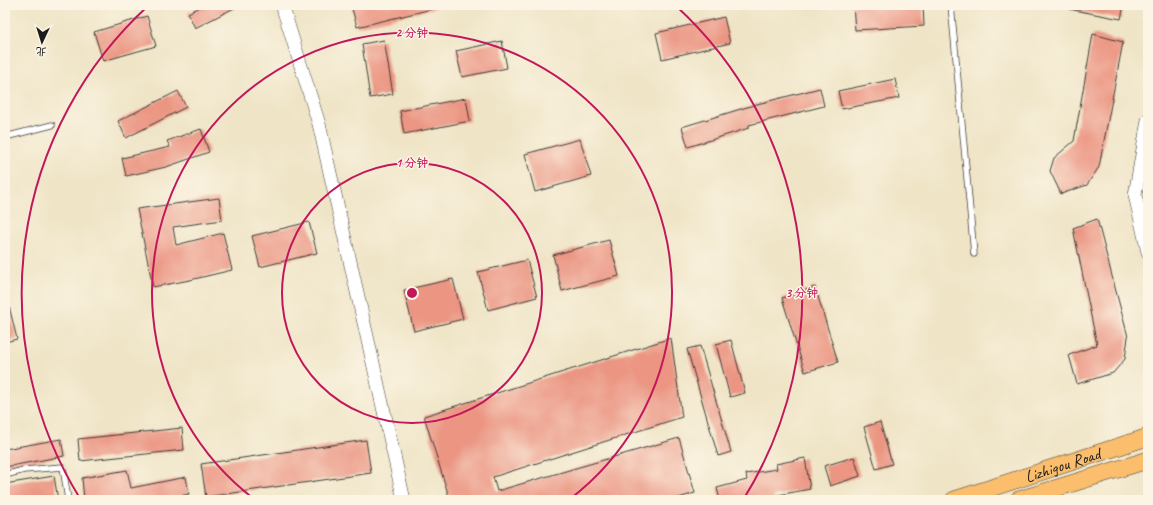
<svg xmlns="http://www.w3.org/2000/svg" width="1153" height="505" font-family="Caveat,'LXGW WenKai TC',sans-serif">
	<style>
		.building { fill: #eb9582 }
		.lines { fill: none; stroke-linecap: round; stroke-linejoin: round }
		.service-casing { stroke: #3c3a36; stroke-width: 7 }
		.tertiary-casing { stroke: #3c3a36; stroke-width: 14 }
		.primary-casing { stroke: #3c3a36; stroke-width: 18 }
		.service { stroke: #fff; stroke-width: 5.5 }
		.tertiary { stroke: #fff; stroke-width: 13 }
		.primary { stroke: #fabe6d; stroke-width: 17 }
		.ring { fill: none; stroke: #c2185b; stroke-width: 2 }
		.labels { text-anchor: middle; stroke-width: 3; stroke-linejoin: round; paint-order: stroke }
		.street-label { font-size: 17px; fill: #1c1c1c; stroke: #fcf5e5 }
		.centre { fill: #c2185b; stroke: #fcf5e5; stroke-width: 2 }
		.ring-label { font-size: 12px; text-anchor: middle; font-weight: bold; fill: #c2185b; stroke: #fcf5e5; stroke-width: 3; stroke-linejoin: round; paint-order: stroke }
	</style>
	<rect width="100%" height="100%" fill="#fcf5e5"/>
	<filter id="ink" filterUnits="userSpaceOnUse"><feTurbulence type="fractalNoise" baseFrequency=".025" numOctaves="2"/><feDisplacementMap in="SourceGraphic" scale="8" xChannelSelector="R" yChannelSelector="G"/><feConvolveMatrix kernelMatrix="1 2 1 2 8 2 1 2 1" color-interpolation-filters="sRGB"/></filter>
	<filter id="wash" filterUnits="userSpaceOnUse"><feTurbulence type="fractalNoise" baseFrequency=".012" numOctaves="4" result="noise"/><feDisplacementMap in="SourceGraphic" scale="16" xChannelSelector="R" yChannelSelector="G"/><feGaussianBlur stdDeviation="0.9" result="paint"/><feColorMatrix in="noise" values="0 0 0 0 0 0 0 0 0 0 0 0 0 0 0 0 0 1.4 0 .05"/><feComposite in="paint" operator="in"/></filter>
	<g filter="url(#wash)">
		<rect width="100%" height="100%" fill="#efe4c6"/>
		<g id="blocks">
			<g class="building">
				<polygon points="204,5 240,5 195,28 188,13"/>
				<polygon points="351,5 436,5 436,8 357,27"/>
				<polygon points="853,5 923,5 924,26 855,30"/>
				<polygon points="1069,5 1124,5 1121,19 1069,9"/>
				<polygon points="147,16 156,46 103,61 94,32"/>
				<polygon points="724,17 730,43 662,59 656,33"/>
				<polygon points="1093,34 1123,42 1099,167 1087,185 1061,194 1050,171 1054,158 1074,141"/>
				<polygon points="384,40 393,94 370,98 362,44"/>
				<polygon points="502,41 507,68 462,77 456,51"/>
				<polygon points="895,79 899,98 842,109 838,91"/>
				<polygon points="820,88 824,106 749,125 749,128 688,147 682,127 757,104"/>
				<polygon points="178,91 186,107 126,138 118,121"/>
				<polygon points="466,98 470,121 404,134 400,111"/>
				<polygon points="201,129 209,152 166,167 126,176 122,158 170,147 167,141"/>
				<polygon points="580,139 591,176 535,192 525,154"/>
				<polygon points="219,198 222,220 173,227 176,245 223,233 232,270 190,280 153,287 137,209"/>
				<polygon points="1097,219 1128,337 1125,359 1113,373 1077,384 1069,355 1097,345 1073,228"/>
				<polygon points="309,222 317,253 260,267 252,236"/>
				<polygon points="609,240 619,276 562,291 553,255"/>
				<polygon points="527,260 537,297 488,310 478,272"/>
				<polygon points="453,279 463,319 414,331 404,290"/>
				<polygon points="815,287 838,362 805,372 782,298"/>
				<polygon points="8,302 17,339 5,342 5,303"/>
				<polygon points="671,338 682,417 493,477 497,491 679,438 695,493 672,500 450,500 424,416"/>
				<polygon points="731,340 745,393 730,397 716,344"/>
				<polygon points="700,346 731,452 718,456 687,349"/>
				<polygon points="880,422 892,464 876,469 864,427"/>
				<polygon points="182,428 184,450 80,461 78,439"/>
				<polygon points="61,439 64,456 5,467 5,449"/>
				<polygon points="366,440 371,473 206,497 201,464"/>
				<polygon points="854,457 860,476 830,486 824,466"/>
				<polygon points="805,458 810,489 773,496 774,499 766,500 720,500 717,488 747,480 746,474 777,469 776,464"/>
				<polygon points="127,470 131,488 186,477 189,494 161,500 84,500 82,478"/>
				<polygon points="54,476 58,500 5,500 5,484"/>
			</g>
		</g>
	</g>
	<g filter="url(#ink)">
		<use href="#blocks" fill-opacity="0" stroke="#3c3a36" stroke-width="1"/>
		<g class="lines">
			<defs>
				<g id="service">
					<polyline points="951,5 974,254"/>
					<polyline points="5,137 52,125"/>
					<polyline points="5,475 24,470 63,467 68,500"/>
				</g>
				<g id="tertiary">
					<polyline points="282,5 319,124 404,500"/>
					<polyline points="1148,120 1135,195 1148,252"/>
				</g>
				<g id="primary">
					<path id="s1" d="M 954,500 L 1148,437"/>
					<polyline points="1018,500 1148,460"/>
				</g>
			</defs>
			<use href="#service" class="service-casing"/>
			<use href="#tertiary" class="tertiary-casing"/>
			<use href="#primary" class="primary-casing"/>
			<use href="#service" class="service"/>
			<use href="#tertiary" class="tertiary"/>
			<use href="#primary" class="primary"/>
		</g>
	</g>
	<g class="ring">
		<circle cx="412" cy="293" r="130"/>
		<path d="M254 499A260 260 0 1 1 570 499"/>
		<path d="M81 500A390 390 0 0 1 149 5M675 5A390 390 0 0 1 743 500"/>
	</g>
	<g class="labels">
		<g class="street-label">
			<text dy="6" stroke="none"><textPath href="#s1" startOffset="114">Lizhigou Road</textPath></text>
		</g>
	</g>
	<circle cx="412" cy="293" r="6" class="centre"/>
	<g class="ring-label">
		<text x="412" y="37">2 分钟</text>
		<text x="412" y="167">1 分钟</text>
		<text x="802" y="297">3 分钟</text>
	</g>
	<rect width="1153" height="505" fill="none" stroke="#fcf5e5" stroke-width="20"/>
	<g transform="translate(42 42) rotate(184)" stroke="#fcf5e5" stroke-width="3" paint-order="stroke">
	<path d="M0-3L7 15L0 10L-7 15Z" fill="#1c1c1c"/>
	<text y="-6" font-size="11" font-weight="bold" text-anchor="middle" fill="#1c1c1c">北</text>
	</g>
</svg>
